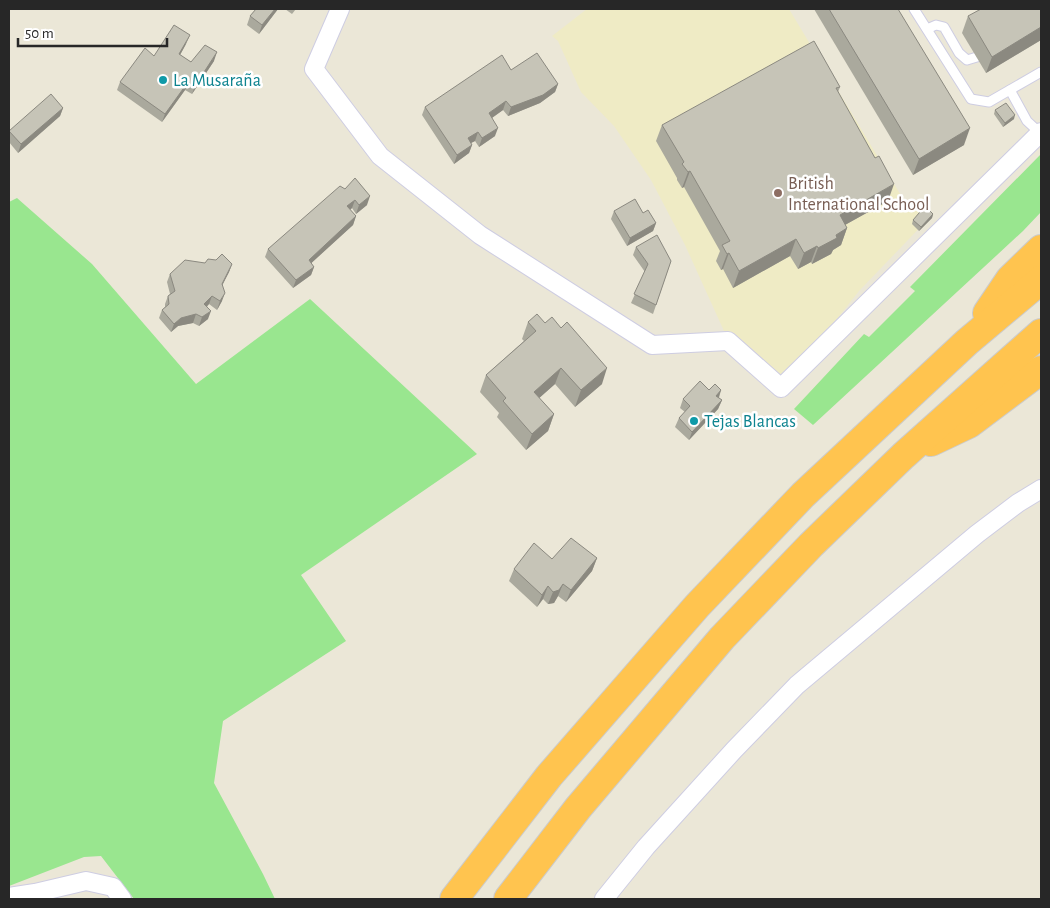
<svg xmlns="http://www.w3.org/2000/svg" width="1050" height="908" font-family="'Alegreya Sans',sans-serif">
	<style>
		.education { fill: #efebc5 }
		.green { fill: #99e68f }
		.lines { fill: none; stroke-linecap: round; stroke-linejoin: round }
		.service-casing { stroke: #cecde2; stroke-width: 11 }
		.minor-casing { stroke: #cecde2; stroke-width: 20 }
		.motorway-casing { stroke: #cbcbcb; stroke-width: 30 }
		.service { stroke: #fff; stroke-width: 9 }
		.minor { stroke: #fff; stroke-width: 18 }
		.motorway { stroke: #ffc44f; stroke-width: 28 }
		.wall { fill: #aaa99d }
		.shaded-wall { fill: #8b8980 }
		.building { fill: #c6c4b7; stroke: #8b8980 }
		.culture-dot { fill: #0f9aa8; stroke: #fff; stroke-width: 2 }
		.education-dot { fill: #8d6e63; stroke: #fff; stroke-width: 2 }
		.labels { text-anchor: middle; stroke-width: 5; stroke-linejoin: round; paint-order: stroke }
		.culture-label { font-size: 18px; fill: #0d838f; stroke: #fff; text-anchor: start }
		.education-label { font-size: 18px; fill: #785e54; stroke: #fff; text-anchor: start }
	</style>
	<rect width="100%" height="100%" fill="#ebe7d7"/>
	<polygon class="education" points="587,9 789,9 911,212 924,205 931,216 859,291 799,367 787,374 774,374 751,349 735,335 724,331 685,245 651,180 614,126 581,92 558,41 552,36"/>
	<g class="green">
		<polygon points="1041,154 1041,212 1023,231 813,425 794,409 864,334 869,337 915,291 910,287"/>
		<polygon points="17,198 92,264 196,384 310,299 477,454 301,575 346,641 223,721 214,783 263,874 275,899 134,899 101,856 84,857 9,886 9,202"/>
	</g>
	<g class="lines">
		<defs>
			<g id="service">
				<polyline points="914,9 971,99 989,102 1041,72"/>
				<polyline points="927,29 936,25 944,27 959,53 967,60 977,57"/>
				<polyline points="1010,90 1027,121 1040,133"/>
			</g>
			<g id="minor">
				<polyline points="340,9 314,69 380,156 480,235 652,345 728,341 781,388 1041,132"/>
				<polyline points="9,897 35,893 86,881 113,887 122,899"/>
				<polyline points="604,899 646,847 734,750 797,685 977,534 1018,503 1041,489"/>
			</g>
			<g id="motorway">
				<polyline points="987,313 1010,279 1041,249"/>
				<polyline points="931,442 969,424 1041,370"/>
				<polyline points="454,899 549,776 697,606 803,495 967,342 1041,280"/>
				<polyline points="508,899 578,808 722,638 811,545 903,456 1006,364 1041,333"/>
			</g>
		</defs>
		<use href="#service" class="service-casing"/>
		<use href="#minor" class="minor-casing"/>
		<use href="#motorway" class="motorway-casing"/>
		<use href="#service" class="service"/>
		<use href="#minor" class="minor"/>
		<use href="#motorway" class="motorway"/>
	</g>
	<g class="wall">
		<polygon points="256,9 278,9 259,34 247,25 250,16"/>
		<polygon points="285,9 296,9 292,14"/>
		<polygon points="814,9 898,9 964,145 913,175"/>
		<polygon points="1041,9 1041,40 986,73 962,33 968,16"/>
		<polygon points="186,44 180,55 191,62 214,61 192,94 185,90 162,122 117,90 120,82 154,56"/>
		<polygon points="511,70 558,84 555,92 540,103 508,116 503,110 492,118 495,136 479,147 475,141 471,143 472,145 469,153 454,164 422,115 425,107"/>
		<polygon points="840,87 838,92 888,201 845,225 847,228 841,245 833,250 831,254 812,264 811,262 798,269 790,256 733,288 723,269 721,270 716,261 720,251 684,187 682,188 677,180 677,178 656,141 662,125"/>
		<polygon points="63,108 60,116 18,153 9,142 9,131"/>
		<polygon points="995,110 1014,119 1003,127 994,114"/>
		<polygon points="345,189 367,205 356,214 352,208 350,210 356,216 353,225 311,263 314,267 311,275 293,288 265,257 268,249"/>
		<polygon points="614,211 643,213 656,223 653,231 627,246 611,219"/>
		<polygon points="933,214 932,218 919,231 912,224 913,220"/>
		<polygon points="636,247 671,261 653,314 631,303 645,272 633,255"/>
		<polygon points="205,263 232,264 229,272 222,286 222,301 217,310 209,304 207,307 208,319 199,326 193,323 178,326 171,332 159,318 162,310 165,307 165,304 168,296 170,294 167,282 170,274"/>
		<polygon points="528,322 602,384 575,407 555,384 539,398 554,414 548,431 526,450 497,417 499,413 480,392 486,375 524,341 522,339"/>
		<polygon points="709,390 721,390 719,398 722,400 718,409 689,440 675,427 679,418 685,412 680,408 683,399"/>
		<polygon points="597,558 592,571 566,602 558,596 554,603 548,604 543,599 537,607 509,581 514,569 552,559"/>
	</g>
	<g class="shaded-wall">
		<polygon points="275,9 278,9 259,34 262,25"/>
		<polygon points="1041,27 1041,40 986,73 992,57"/>
		<polygon points="190,35 186,44 176,62 179,54"/>
		<polygon points="217,52 214,61 192,94 195,86"/>
		<polygon points="188,82 185,90 162,122 165,114"/>
		<polygon points="558,84 555,92 540,103 508,116 511,107"/>
		<polygon points="506,101 503,110 486,122 489,113"/>
		<polygon points="63,108 60,116 18,153 21,144"/>
		<polygon points="1015,115 1014,119 1003,127 1005,123"/>
		<polygon points="498,128 495,136 479,147 482,138"/>
		<polygon points="970,128 964,145 913,175 919,159"/>
		<polygon points="478,132 475,141 465,146 468,138"/>
		<polygon points="472,145 469,153 454,164 457,155"/>
		<polygon points="690,171 684,187 682,188 688,172"/>
		<polygon points="894,184 888,201 834,231 840,215"/>
		<polygon points="370,196 367,205 356,214 359,205"/>
		<polygon points="355,200 352,208 344,215 347,206"/>
		<polygon points="933,214 932,218 919,231 921,227"/>
		<polygon points="356,216 353,225 306,268 309,260"/>
		<polygon points="656,223 653,231 627,246 630,238"/>
		<polygon points="847,228 841,245 833,250 831,254 812,264 818,248 836,235"/>
		<polygon points="796,239 790,256 733,288 739,271"/>
		<polygon points="817,246 811,262 798,269 804,253"/>
		<polygon points="729,253 723,269 721,270 727,254"/>
		<polygon points="232,264 229,272 218,293 222,284"/>
		<polygon points="314,267 311,275 293,288 296,280"/>
		<polygon points="225,293 222,301 217,310 220,301"/>
		<polygon points="212,296 209,304 201,312 204,304"/>
		<polygon points="211,311 208,319 199,326 202,317"/>
		<polygon points="196,314 193,323 178,326 171,332 174,324 181,318"/>
		<polygon points="561,368 555,384 528,408 534,392"/>
		<polygon points="607,368 602,384 575,407 581,390"/>
		<polygon points="721,390 718,399 716,396"/>
		<polygon points="722,400 718,409 689,440 692,432"/>
		<polygon points="554,414 548,431 526,450 532,434"/>
		<polygon points="597,558 592,571 566,602 571,590"/>
		<polygon points="563,584 558,596 554,603 548,604 553,592"/>
		<polygon points="548,586 543,599 537,607 542,595"/>
	</g>
	<g class="building">
		<polygon points="256,9 275,9 262,25 250,16"/>
		<polygon points="829,9 898,9 970,128 919,159"/>
		<polygon points="981,9 1041,9 1041,27 992,57 968,16"/>
		<polygon points="174,25 190,35 179,54 191,62 205,45 217,52 195,86 188,82 165,114 120,82 145,48 154,56"/>
		<polygon points="814,41 840,87 836,88 875,158 879,156 894,184 840,215 847,228 836,235 837,238 818,248 817,246 804,253 796,239 739,271 729,253 727,254 722,245 730,241 690,171 688,172 682,164 684,162 662,125"/>
		<polygon points="537,53 558,84 543,95 511,107 506,101 489,113 498,128 482,138 478,132 468,138 472,145 457,155 425,107 502,55 511,70"/>
		<polygon points="51,94 63,108 21,144 9,131"/>
		<polygon points="1006,103 1015,115 1005,123 995,110"/>
		<polygon points="355,178 370,196 359,205 355,200 347,206 356,216 309,260 314,267 296,280 268,249 340,186 345,189"/>
		<polygon points="635,199 643,213 648,210 656,223 630,238 614,211"/>
		<polygon points="925,206 933,214 921,227 913,220"/>
		<polygon points="657,235 671,261 656,305 634,294 648,264 636,247"/>
		<polygon points="222,254 232,264 222,284 225,293 220,301 212,296 204,304 211,311 202,317 196,314 181,318 174,324 162,310 169,304 168,296 175,291 170,274 185,260 205,263 208,259 216,260"/>
		<polygon points="537,314 545,323 552,317 561,328 567,322 607,368 581,390 561,368 534,392 554,414 532,434 503,401 506,398 486,375 536,331 528,322"/>
		<polygon points="700,381 709,390 715,384 721,390 716,396 722,400 692,432 679,418 690,406 683,399"/>
		<polygon points="571,538 597,558 571,590 563,584 559,590 553,592 548,586 542,595 514,569 534,543 552,559"/>
	</g>
	<g class="culture-dot">
		<circle cx="163" cy="80" r="5"/>
		<circle cx="694" cy="421" r="5"/>
	</g>
	<circle class="education-dot" cx="778" cy="193" r="5"/>
	<g class="labels">
		<g class="culture-label">
			<text x="173" y="86">La Musaraña</text>
			<text x="704" y="427">Tejas Blancas</text>
		</g>
		<g class="education-label">
			<text x="788" y="189">British<tspan x="788" dy="21">International School</tspan></text>
		</g>
	</g>
	<rect width="1050" height="908" fill="none" stroke="#272727" stroke-width="20"/>
	<path d="M18 38v8h149v-8" fill="none" stroke="#272727" stroke-width="2.5"/>
	<text x="25" y="38" font-size="15" fill="#272727" stroke="#ffffff" stroke-width="4" paint-order="stroke">50 m</text>
</svg>
